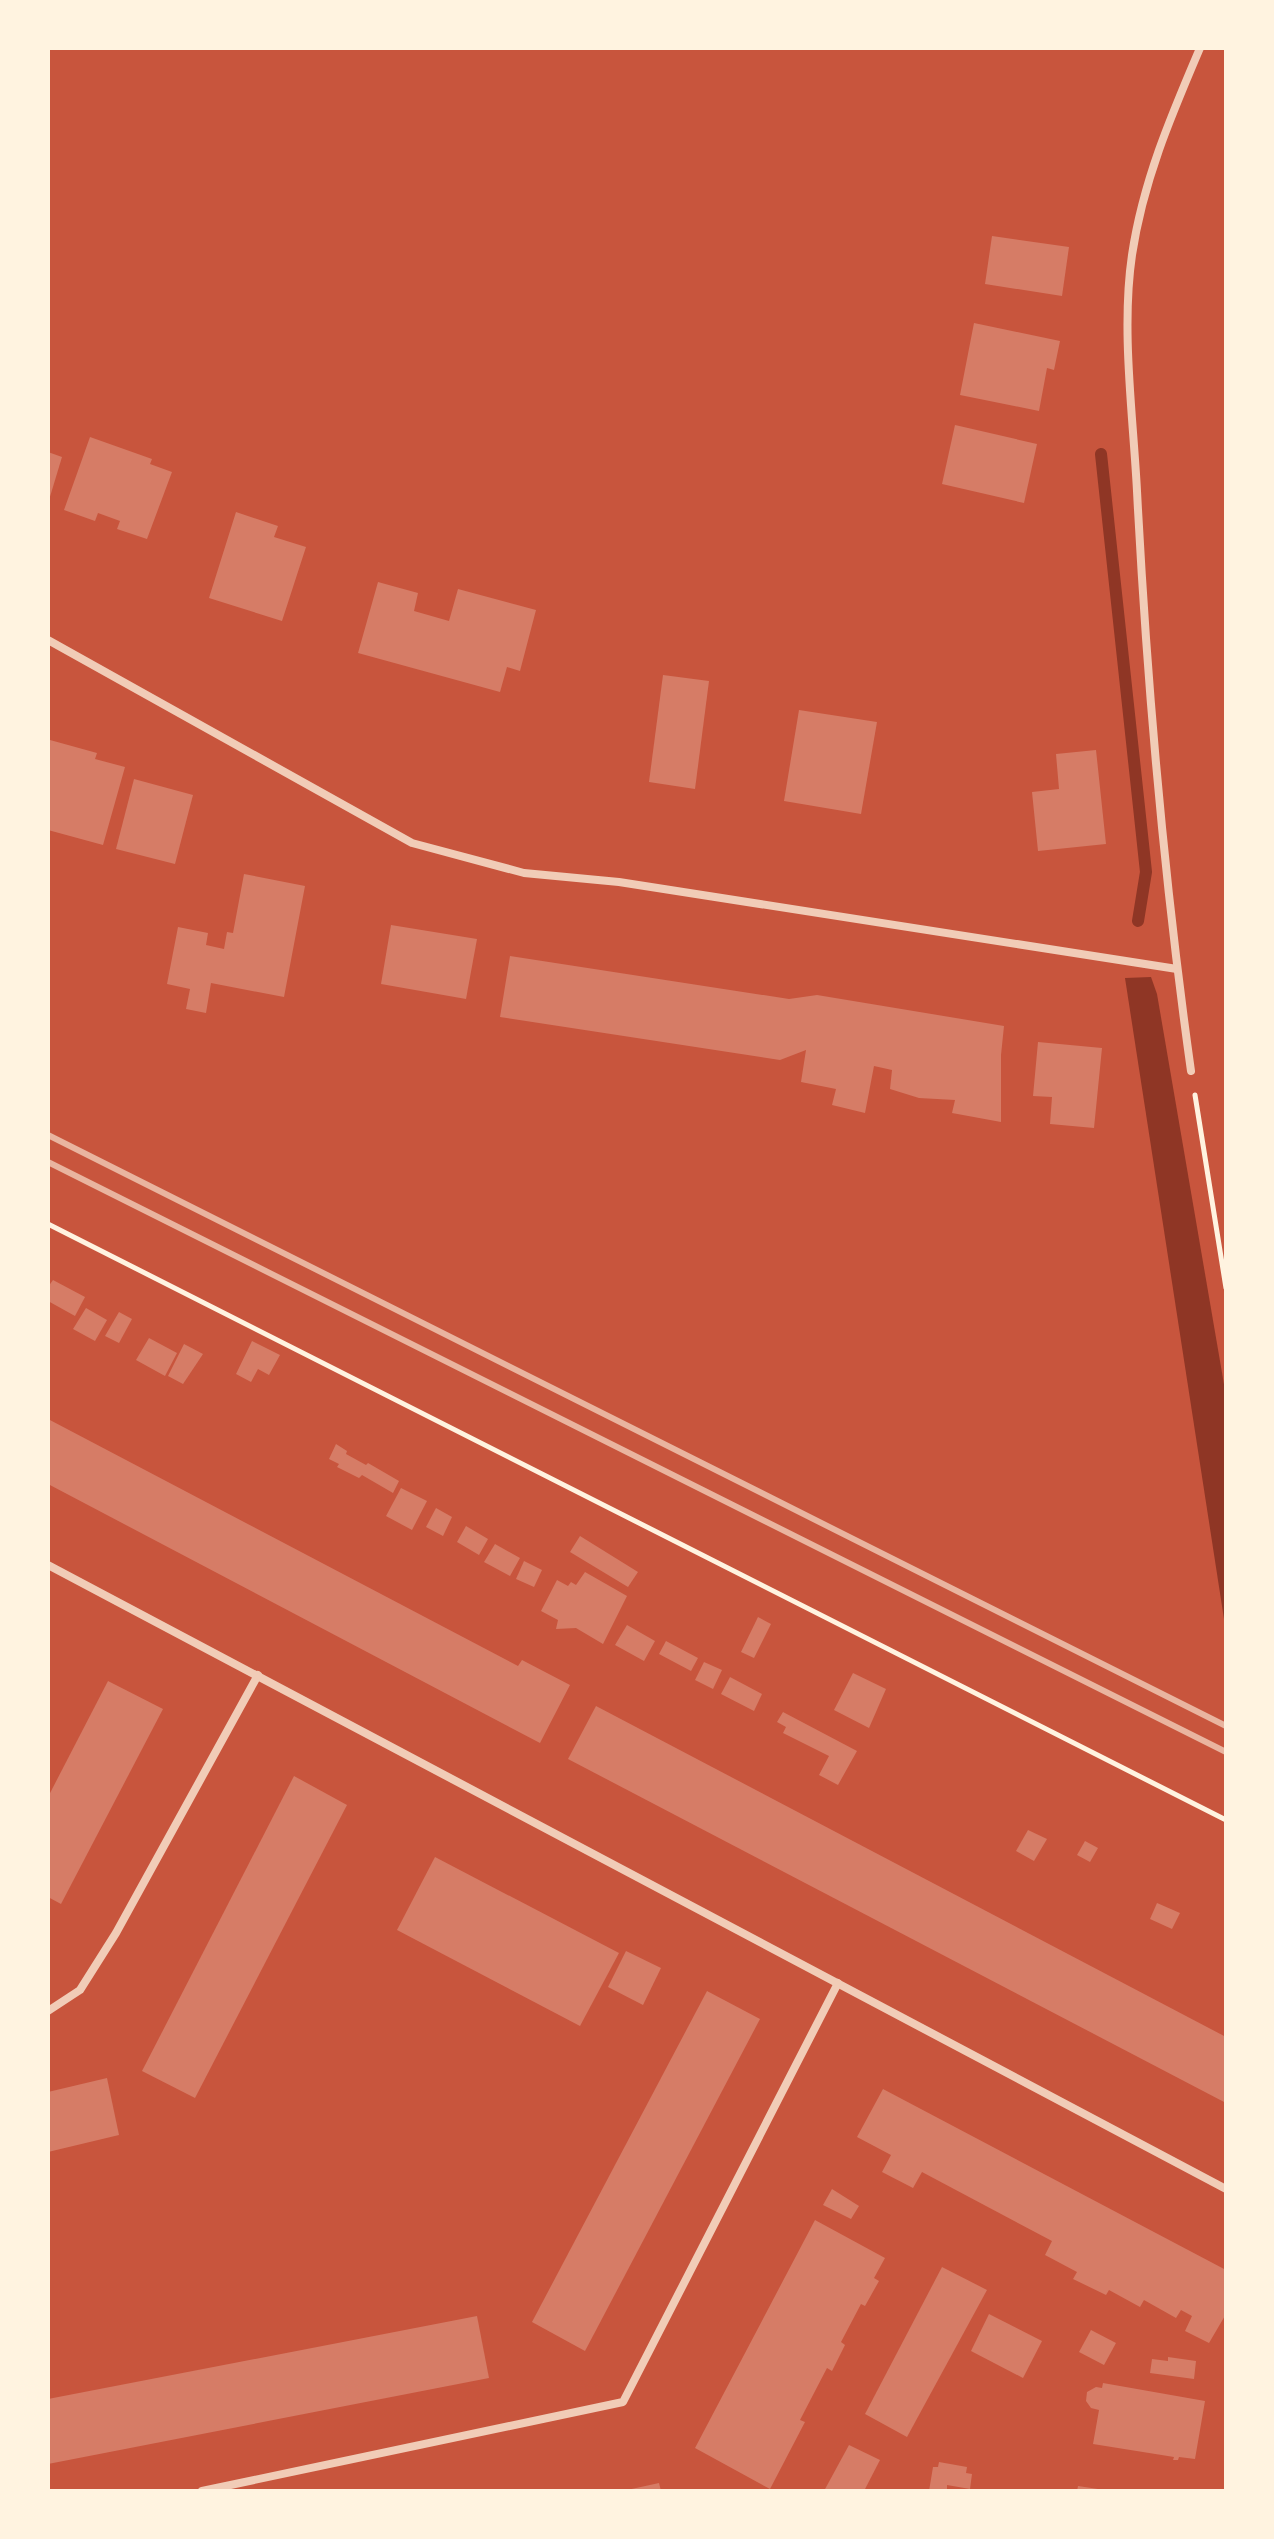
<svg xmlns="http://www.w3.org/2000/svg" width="1274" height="2539" font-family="'Open Sans',sans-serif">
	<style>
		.water { fill: #8f3625 }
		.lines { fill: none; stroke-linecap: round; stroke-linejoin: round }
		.stream { stroke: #8f3625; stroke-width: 12 }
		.building { fill: #d67c66 }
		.path { stroke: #fff3e0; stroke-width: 5 }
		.minor { stroke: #f1ccb7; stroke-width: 8 }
		.rail { stroke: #e9b49f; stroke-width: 6 }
	</style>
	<rect width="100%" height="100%" fill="#c8553d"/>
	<polygon class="water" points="1151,977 1157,994 1226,1396 1226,1632 1125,978"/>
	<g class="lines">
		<polyline class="stream" points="1101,454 1146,872 1138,921"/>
	</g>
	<g class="building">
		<polygon points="992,236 1069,247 1062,296 985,284"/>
		<polygon points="974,323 1060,341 1054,370 1047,368 1039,411 960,395"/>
		<polygon points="955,425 1037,444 1024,503 942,484"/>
		<polygon points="90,437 152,459 150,464 172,472 147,539 117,529 120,521 98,513 95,521 64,510"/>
		<polygon points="48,452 62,457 49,500 48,500"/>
		<polygon points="236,512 278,526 274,537 306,547 282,621 209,598"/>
		<polygon points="378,582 418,593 414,611 449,621 458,589 536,610 520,671 507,667 500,692 358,653"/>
		<polygon points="663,675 709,681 695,789 649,782"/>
		<polygon points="799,710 877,722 861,814 784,801"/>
		<polygon points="50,740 97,753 95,759 125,767 103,845 48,830 48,748"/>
		<polygon points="1096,750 1106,844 1038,851 1032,792 1059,789 1056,754"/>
		<polygon points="134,779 193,795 175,864 116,849"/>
		<polygon points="244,874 305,886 284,997 211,983 206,1013 186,1009 190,989 167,984 178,927 208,933 206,945 224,949 227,932 233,933"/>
		<polygon points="391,925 477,939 466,999 381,984"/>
		<polygon points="510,956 789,999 817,995 1004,1026 1001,1055 1001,1122 952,1113 955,1100 919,1098 890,1089 892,1070 874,1066 865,1113 832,1105 836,1089 801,1082 806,1050 780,1060 500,1017"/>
		<polygon points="1038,1042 1102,1048 1094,1128 1050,1124 1052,1097 1033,1096"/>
		<polygon points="53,1280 85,1297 75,1316 48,1301 48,1287"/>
		<polygon points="86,1308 107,1320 95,1341 73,1329"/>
		<polygon points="119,1312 132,1319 119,1343 105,1336"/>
		<polygon points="149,1338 177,1353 165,1376 136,1360"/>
		<polygon points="252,1341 280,1355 269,1375 258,1369 251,1382 236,1374"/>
		<polygon points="184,1344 203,1354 183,1384 168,1376"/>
		<polygon points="48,1419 518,1666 522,1660 570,1685 540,1743 48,1484"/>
		<polygon points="336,1444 347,1451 346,1454 366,1465 368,1463 399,1481 393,1493 362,1475 359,1478 337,1467 339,1464 329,1459"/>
		<polygon points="401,1488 427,1501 412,1530 386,1516"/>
		<polygon points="436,1508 452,1517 443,1536 426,1527"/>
		<polygon points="466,1526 488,1539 479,1555 457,1542"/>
		<polygon points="580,1536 638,1572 628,1587 570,1552"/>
		<polygon points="495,1544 520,1558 510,1576 484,1562"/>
		<polygon points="524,1561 542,1570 534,1587 516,1579"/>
		<polygon points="585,1572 627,1596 603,1644 576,1628 556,1629 558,1620 541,1611 557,1580 568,1586 571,1582 576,1585"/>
		<polygon points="758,1617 771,1624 754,1658 741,1652"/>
		<polygon points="627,1625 655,1641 644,1661 615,1645"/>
		<polygon points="666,1641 698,1658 691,1671 659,1654"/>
		<polygon points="704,1662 722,1670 713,1689 695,1680"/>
		<polygon points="853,1673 886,1689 869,1728 834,1710"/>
		<polygon points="730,1677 762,1694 754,1711 721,1694"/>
		<polygon points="108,1681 163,1709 61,1904 48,1897 48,1797"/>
		<polygon points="596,1706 1226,2037 1226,2103 568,1759"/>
		<polygon points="783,1712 857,1751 838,1785 819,1775 829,1756 783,1733 786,1727 777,1722"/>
		<polygon points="294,1776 347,1805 195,2098 142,2071"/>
		<polygon points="1028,1830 1047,1839 1034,1861 1016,1851"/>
		<polygon points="1085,1841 1098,1848 1090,1862 1077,1855"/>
		<polygon points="435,1857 619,1953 580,2026 397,1930"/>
		<polygon points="1157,1903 1180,1913 1172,1929 1150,1919"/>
		<polygon points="626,1951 661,1968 643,2005 608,1987"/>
		<polygon points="707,1991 760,2019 585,2351 532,2322"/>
		<polygon points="107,2078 119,2135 48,2152 48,2092"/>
		<polygon points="883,2089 1226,2270 1226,2314 1209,2343 1185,2331 1192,2316 1181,2310 1176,2318 1144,2300 1140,2307 1109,2290 1106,2295 1073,2279 1077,2272 1045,2255 1052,2241 922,2172 913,2188 882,2172 891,2155 857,2137"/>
		<polygon points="832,2189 859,2206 851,2219 823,2205"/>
		<polygon points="815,2220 885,2258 874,2278 879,2281 865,2306 861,2304 841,2342 845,2345 832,2371 827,2368 800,2420 805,2422 770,2489 695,2448"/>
		<polygon points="942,2267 987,2290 907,2437 865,2414"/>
		<polygon points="989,2314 1042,2341 1023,2378 971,2351"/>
		<polygon points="477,2316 489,2378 48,2464 48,2399"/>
		<polygon points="1091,2330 1116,2343 1104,2365 1079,2352"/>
		<polygon points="1168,2357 1196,2361 1194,2379 1150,2373 1152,2359 1168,2361"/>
		<polygon points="1103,2383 1205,2401 1195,2459 1179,2457 1178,2460 1173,2460 1174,2457 1093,2444 1099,2410 1091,2408 1086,2401 1087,2392 1096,2387 1102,2388"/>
		<polygon points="849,2445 880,2460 864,2491 824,2491"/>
		<polygon points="939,2462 967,2467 966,2473 972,2474 970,2489 947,2485 947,2491 929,2491 933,2467 938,2467"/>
		<polygon points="659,2483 661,2491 627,2491 627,2490"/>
		<polygon points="1078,2486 1098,2489 1098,2491 1077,2491"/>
	</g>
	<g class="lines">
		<g class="path">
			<polyline points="1195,1095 1226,1288"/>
			<polyline points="48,1224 1226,1820"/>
		</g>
		<g class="minor">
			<polyline points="48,640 412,843 524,873 619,882 1177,969"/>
			<path d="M 1191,1071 C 1164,879 1147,684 1137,491 C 1133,414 1121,330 1132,255 C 1143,181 1171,116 1200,48"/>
			<polyline points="48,1565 1226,2189"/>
			<polyline points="48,2011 80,1990 116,1933 258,1675"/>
			<polyline points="202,2491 623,2402 838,1983"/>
		</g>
		<g class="rail">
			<polyline points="48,1135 1226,1726"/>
			<polyline points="48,1162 1226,1752"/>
		</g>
	</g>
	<rect width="1274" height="2539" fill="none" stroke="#fff3e0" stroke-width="100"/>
</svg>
